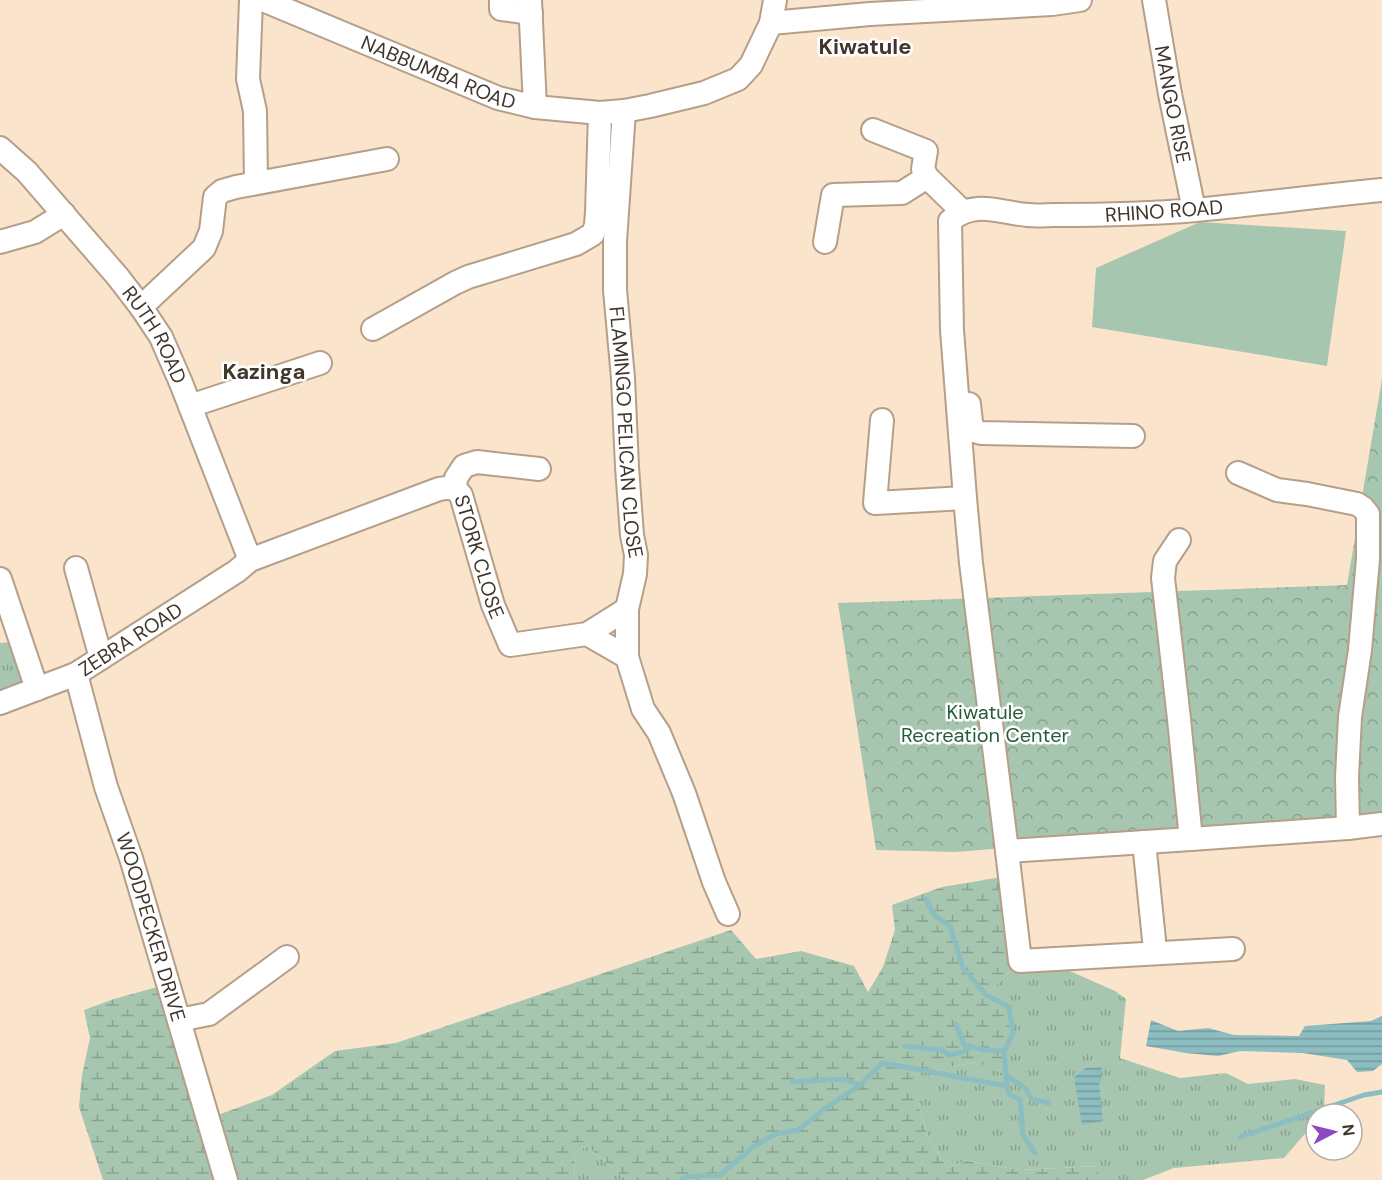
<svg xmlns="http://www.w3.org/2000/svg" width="1382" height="1180" font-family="'DM Sans',sans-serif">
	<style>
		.grass { fill: url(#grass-tufts) }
		.wetland { fill: url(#wetland-marsh) }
		.park { fill: url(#park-crowns) }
		.garden { fill: #a7c6af }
		.water { fill: url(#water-rules) }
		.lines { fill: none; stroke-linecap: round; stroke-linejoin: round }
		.stream { stroke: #8cbdc0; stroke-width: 5 }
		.minor-casing { stroke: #b59f89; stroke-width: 26 }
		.minor { stroke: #fff; stroke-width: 22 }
		.labels { text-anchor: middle; stroke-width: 5; stroke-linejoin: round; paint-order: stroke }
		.street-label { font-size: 20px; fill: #3f362c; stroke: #fff }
		.park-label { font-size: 20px; fill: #255c39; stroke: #fff }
		.quarter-label { font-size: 22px; font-weight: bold; fill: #3f362c; stroke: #fff }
	</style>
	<defs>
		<pattern id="grass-tufts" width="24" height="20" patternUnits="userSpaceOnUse" patternTransform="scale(1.5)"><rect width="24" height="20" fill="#a7c6af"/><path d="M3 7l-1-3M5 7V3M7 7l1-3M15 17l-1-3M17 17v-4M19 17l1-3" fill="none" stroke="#89a28f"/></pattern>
		<pattern id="wetland-marsh" width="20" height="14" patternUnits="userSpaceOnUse" patternTransform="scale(1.5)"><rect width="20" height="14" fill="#a7c6af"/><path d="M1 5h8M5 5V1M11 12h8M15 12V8" fill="none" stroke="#89a28f"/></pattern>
		<pattern id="park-crowns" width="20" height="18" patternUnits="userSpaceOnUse" patternTransform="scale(1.5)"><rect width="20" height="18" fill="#a7c6af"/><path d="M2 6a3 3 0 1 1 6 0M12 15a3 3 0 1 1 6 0" fill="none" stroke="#89a28f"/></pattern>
		<pattern id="water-rules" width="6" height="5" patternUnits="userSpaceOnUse" patternTransform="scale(1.5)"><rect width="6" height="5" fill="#8cbdc0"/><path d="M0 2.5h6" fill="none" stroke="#749a9c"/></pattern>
	</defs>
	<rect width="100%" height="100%" fill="#fbe4cc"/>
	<g class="grass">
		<polygon points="10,642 27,687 0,696 0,643"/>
		<polygon points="1016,965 1063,968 1115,991 1126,999 1120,1058 1180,1078 1226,1073 1248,1084 1295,1079 1325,1085 1324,1112 1322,1114 1316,1114 1316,1121 1284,1158 1174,1168 1143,1180 1099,1180 1097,1166 1021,1170 967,1161 947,1167 929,1140 919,1106 911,1075 977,1062 1004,1051 1012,1029 986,995"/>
		<polygon points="587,1146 627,1180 574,1180 575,1153"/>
	</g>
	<polygon class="wetland" points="1008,876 1022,943 1063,968 1016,965 987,994 1009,1007 1012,1029 1004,1051 1006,1075 976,1062 912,1075 919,1106 929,1140 947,1167 967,1161 1021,1170 1098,1166 1099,1180 627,1180 587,1146 575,1153 574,1180 103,1180 79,1107 82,1075 90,1038 84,1010 114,999 172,983 215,1116 272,1095 335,1051 396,1043 731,930 756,959 801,951 854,966 868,992 883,967 895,930 892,905 942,887"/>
	<polygon class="park" points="1382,379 1382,818 955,852 876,850 838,603 1347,585"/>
	<polygon class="garden" points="1200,222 1346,231 1327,366 1092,327 1096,268"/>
	<g class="water">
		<polygon points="1382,1016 1382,1064 1373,1071 1357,1072 1347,1060 1303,1053 1240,1051 1218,1056 1186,1053 1146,1046 1151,1020 1178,1031 1208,1028 1234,1035 1299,1036 1305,1026 1371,1021"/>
		<polygon points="1101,1067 1102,1078 1099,1084 1103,1121 1082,1125 1074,1077 1086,1068"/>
	</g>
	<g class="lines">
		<g class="stream">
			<polyline points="926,899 934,915 950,926 963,968 986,995 1009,1007 1013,1033 1004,1051"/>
			<polyline points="956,1024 964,1045 985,1050 1004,1051 1007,1086"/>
			<polyline points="905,1046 942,1050 948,1055 963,1052 971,1047"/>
			<polyline points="1006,1075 1025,1088 1032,1099 1049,1103"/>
			<polyline points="792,1082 843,1079 860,1085"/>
			<polyline points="1240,1137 1364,1095 1382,1092"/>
			<polyline points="681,1180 686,1177 720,1175 753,1147 775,1134 798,1130 823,1110 860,1085 882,1063 1007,1086 1009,1094 1020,1100 1023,1135 1035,1153"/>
		</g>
		<defs>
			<g id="minor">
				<polyline points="251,0 248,79 255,111 256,182"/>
				<path id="s1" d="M 263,0 L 498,98 L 535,107 L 600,113 L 624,111 L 650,106 L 704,93 L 738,79 L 751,65 L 771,23 L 775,0"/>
				<polyline points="501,0 501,9 531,13"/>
				<polyline points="530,0 535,107"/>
				<path id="s2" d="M 1154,0 L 1170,94 L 1194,210"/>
				<polyline points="771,23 870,14 1052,4 1080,0"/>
				<path id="s3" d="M 624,111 L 615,241 L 615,290 L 623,378 L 627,467 L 632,535 L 636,555 L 635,574 L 627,609 L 627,657 L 643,709 L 659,733 L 684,793 L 714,882 L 728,914"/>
				<polyline points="873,130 926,151 923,169 927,177 963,212"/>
				<path id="s4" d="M 0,148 L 27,172 L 118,277 L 141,307 L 161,337 L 181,383 L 250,560"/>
				<path d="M 1382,190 C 1320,196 1258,204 1196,210 C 1149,214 1102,215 1055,215 C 1046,215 1037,216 1028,215 C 1001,213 973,199 950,221 L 952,330 L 965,498 L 971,563 L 1007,851 L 1191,839 L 1348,828 L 1382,824"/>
				<polyline points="0,242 35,232 64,214"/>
				<polyline points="825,242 833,195 902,193 927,177"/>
				<polyline points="141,307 204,248 211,231 215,197 222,191 236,187 387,159"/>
				<polyline points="373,329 455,283 468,277 576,244 593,234 596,225 597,212 600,113"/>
				<polyline points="969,404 971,422 974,431 981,433 1133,436"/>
				<polyline points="190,406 320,363"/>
				<polyline points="882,420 875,503 965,498"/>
				<polyline points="1238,473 1277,490 1307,494 1357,504 1363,508 1368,514 1368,559 1360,650 1350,717 1347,777 1348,828"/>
				<polyline points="455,489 456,478 464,466 477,462 539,469"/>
				<polyline points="1179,540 1165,561 1163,578 1179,719 1191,839"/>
				<polyline points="76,568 101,658"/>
				<polyline points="0,579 37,689"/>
				<polyline points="587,634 627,657"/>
				<path id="s5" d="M 76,674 L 106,787 L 131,858 L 226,1180"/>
				<path id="s6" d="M 0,703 L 76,674 L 237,571 L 250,560 L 439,489 C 449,487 454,487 461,495 L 493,605 L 510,645 L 587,634 L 627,609"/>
				<polyline points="1144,842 1154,940"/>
				<polyline points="1007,851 1020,961 1233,949"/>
				<polyline points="179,1020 209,1014 287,957"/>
			</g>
		</defs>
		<use href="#minor" class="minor-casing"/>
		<use href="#minor" class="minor"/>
	</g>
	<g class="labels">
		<g class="street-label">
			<text dy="7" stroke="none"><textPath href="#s1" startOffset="190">NABBUMBA ROAD</textPath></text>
			<text dy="7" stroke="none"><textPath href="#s2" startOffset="106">MANGO RISE</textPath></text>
			<text transform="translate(1164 211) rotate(-4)" y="7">RHINO ROAD</text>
			<text dy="7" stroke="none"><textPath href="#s4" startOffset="244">RUTH ROAD</textPath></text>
			<text dy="7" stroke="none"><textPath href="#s3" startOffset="322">FLAMINGO PELICAN CLOSE</textPath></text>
			<text dy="7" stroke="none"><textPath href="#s6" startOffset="580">STORK CLOSE</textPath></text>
			<text dy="7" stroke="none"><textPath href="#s6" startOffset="146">ZEBRA ROAD</textPath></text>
			<text dy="7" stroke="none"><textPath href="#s5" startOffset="264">WOODPECKER DRIVE</textPath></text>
		</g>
		<g class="park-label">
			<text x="985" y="719">Kiwatule<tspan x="985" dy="23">Recreation Center</tspan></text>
		</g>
		<g class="quarter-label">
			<text x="865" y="54">Kiwatule</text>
			<text x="264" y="379">Kazinga</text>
		</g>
	</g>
	<g transform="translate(1334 1132) rotate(83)"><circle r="28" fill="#ffffff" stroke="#b2afab" stroke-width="1.5"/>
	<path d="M0-4.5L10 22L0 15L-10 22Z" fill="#8c4abf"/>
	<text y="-9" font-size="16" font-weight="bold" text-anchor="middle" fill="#3f362c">N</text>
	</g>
</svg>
